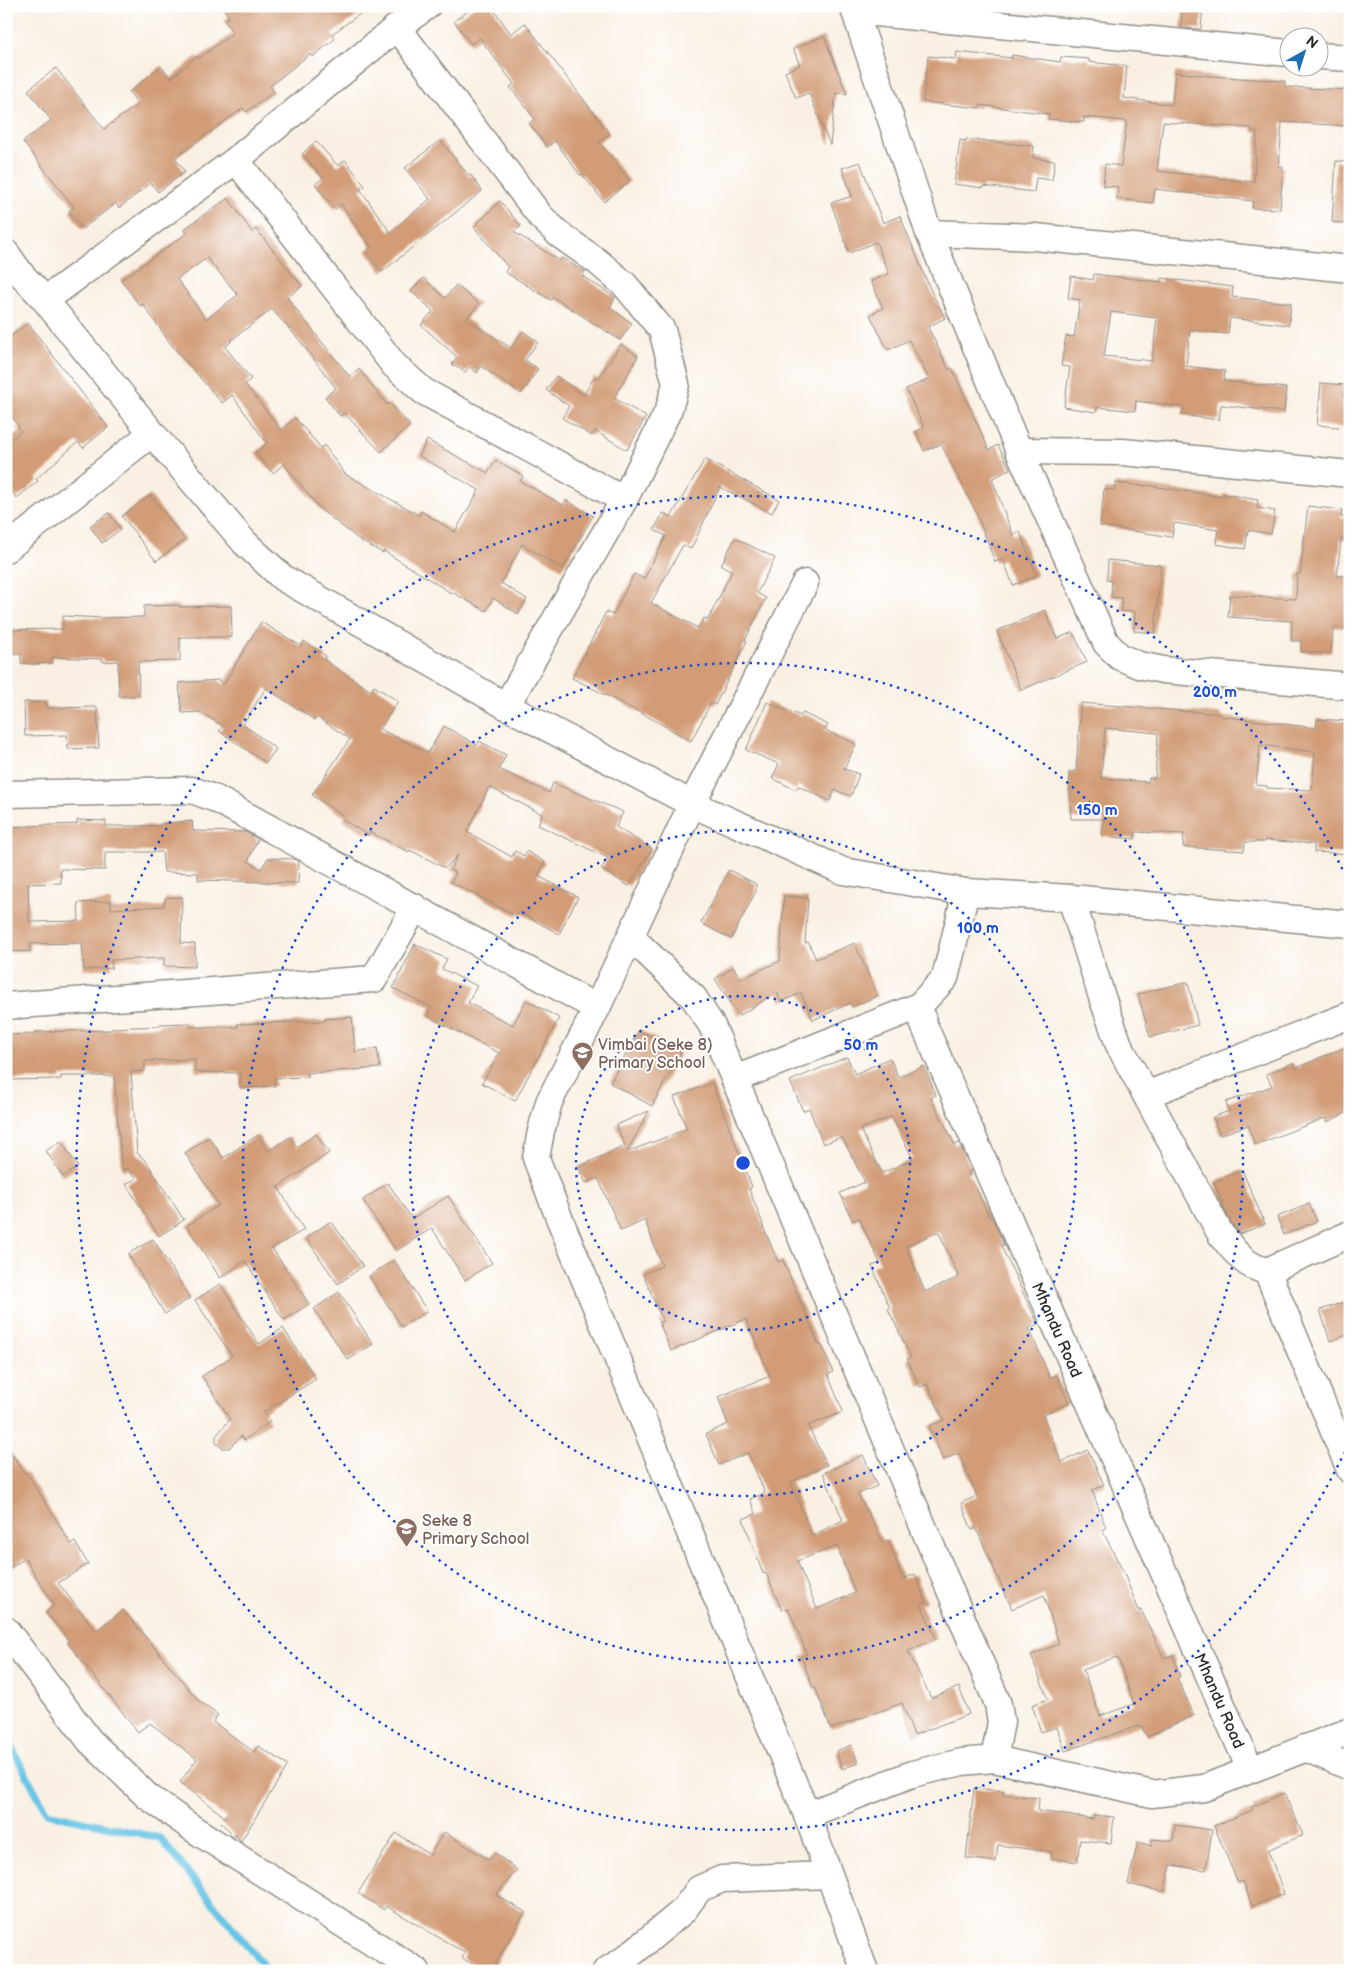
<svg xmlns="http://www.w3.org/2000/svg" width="1356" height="1977" font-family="'Balsamiq Sans',sans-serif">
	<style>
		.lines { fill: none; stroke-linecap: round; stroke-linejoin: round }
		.stream { stroke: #68c5e6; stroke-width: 7 }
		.building { fill: #d29c77; fill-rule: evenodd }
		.minor-casing { stroke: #928e87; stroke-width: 29 }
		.minor { stroke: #fff; stroke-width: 26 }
		.ring { fill: none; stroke: #1d4ed8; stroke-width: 2.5; stroke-dasharray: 2.5 5 }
		.labels { text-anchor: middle; stroke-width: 4; stroke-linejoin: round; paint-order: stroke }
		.education-label { font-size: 16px; fill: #785e54; stroke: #fff; text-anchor: start }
		.street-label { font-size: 16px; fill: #2b2b2b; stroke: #fff }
		.centre { fill: #1d4ed8; stroke: #fff; stroke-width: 2.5 }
		.ring-label { font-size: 15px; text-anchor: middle; font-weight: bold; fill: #1d4ed8; stroke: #fff; stroke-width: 4; stroke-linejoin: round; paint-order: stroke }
	</style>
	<rect width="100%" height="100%" fill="#fff"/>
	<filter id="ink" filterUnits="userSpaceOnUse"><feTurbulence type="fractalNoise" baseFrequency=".02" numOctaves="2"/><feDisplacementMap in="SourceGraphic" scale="10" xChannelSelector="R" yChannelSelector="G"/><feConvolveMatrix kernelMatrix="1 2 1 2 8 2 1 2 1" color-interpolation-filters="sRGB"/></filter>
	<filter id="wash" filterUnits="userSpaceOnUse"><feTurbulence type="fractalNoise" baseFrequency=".0096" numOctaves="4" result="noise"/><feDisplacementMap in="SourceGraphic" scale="20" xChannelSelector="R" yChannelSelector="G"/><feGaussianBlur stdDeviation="1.12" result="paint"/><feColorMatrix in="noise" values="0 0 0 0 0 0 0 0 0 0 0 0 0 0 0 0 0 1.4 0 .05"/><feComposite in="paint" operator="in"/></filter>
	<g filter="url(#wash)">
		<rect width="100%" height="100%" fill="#f9f0e3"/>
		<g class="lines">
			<polyline class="stream" points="6,1737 47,1813 160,1838 268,1971"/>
		</g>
		<g id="blocks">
			<g class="building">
				<polygon points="221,6 371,6 332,34 335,39 312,57 310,54 270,86 274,92 246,112 243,108 175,158 185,172 158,192 151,183 119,208 116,203 82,229 69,211 74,207 23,142 51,120 28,90 56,68 104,129 138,104 129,92 161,66 171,78 197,56 198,59 233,33 224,20 229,17"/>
				<polygon points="475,6 491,6 511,34 525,23 610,134 599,142 630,181 604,202 582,174 580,175 555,141 547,147 529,123 535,119 510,87 514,84 480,38 471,44 454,21"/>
				<polygon points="1183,6 1203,6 1201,29 1181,28"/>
				<polygon points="824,36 847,94 836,93 830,145 809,93 796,98 785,72 800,65 793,49"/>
				<path d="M 957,52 L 1012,58 L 1012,55 L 1060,62 L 1061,57 L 1089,59 L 1089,62 L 1127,66 L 1124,98 L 1172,105 L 1175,72 L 1210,76 L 1285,81 L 1285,87 L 1350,90 L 1350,126 L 1282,122 L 1279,167 L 1283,167 L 1280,209 L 1252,208 L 1253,201 L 1155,189 L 1153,203 L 1117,199 L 1118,187 L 1103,186 L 1105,164 L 1121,166 L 1127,121 L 1084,117 L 1084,122 L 1048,119 L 1049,114 L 980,105 L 980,108 L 923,102 L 928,56 L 956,59 ZM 1163,122 L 1252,128 L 1252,132 L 1257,132 L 1254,182 L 1157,171 Z"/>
				<polygon points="966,139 1034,146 1033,158 1055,161 1052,180 1036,178 1034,192 983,186 983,188 954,184 960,140 966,141"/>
				<polygon points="440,140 469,176 471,175 482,191 382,272 366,251 371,247 341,204 335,209 315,184 323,178 302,154 316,141 338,166 345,160 365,186 360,189 390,232 430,199 405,168"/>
				<polygon points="1336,161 1350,162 1350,224 1332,222"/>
				<polygon points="860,162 883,223 900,216 931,291 945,318 928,327 949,370 952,368 989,450 998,445 1010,469 992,479 1013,535 1020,532 1037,576 1013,585 1003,559 995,562 976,512 941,444 924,451 916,431 924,428 906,389 929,379 909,340 888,350 870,315 883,308 871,281 889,274 876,242 849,253 831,203 852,196 842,168"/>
				<path d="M 228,198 L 252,232 L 256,229 L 302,286 L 287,298 L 329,351 L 350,377 L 359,369 L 387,405 L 389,403 L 410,425 L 381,452 L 344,413 L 340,416 L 325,397 L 336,388 L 300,341 L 272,309 L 230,341 L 231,342 L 225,347 L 251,379 L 245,384 L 281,430 L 295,418 L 321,448 L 324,445 L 345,474 L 419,515 L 421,511 L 455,532 L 479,490 L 419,456 L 427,440 L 488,473 L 496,460 L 523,476 L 520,481 L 563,505 L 566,500 L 593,516 L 562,569 L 522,544 L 501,583 L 527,599 L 518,614 L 493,598 L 486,611 L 452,592 L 451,593 L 384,551 L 383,553 L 361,541 L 321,510 L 284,464 L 273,473 L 255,453 L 267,443 L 232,395 L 222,403 L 170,343 L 143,304 L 140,306 L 121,280 L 187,233 L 184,229 ZM 207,258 L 238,295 L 206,319 L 177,279 Z"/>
				<polygon points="500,201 521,226 514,232 560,261 562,258 585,272 582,276 615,297 610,308 632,323 620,340 553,297 551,300 505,272 508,267 474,227"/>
				<path d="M 1094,274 L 1161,282 L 1161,278 L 1233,287 L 1232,297 L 1291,303 L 1289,325 L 1230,318 L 1228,334 L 1190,330 L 1186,366 L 1225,371 L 1224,381 L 1286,388 L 1284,412 L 1221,405 L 1219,420 L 1182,415 L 1184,407 L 1136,401 L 1135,411 L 1097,407 L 1096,412 L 1064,407 L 1070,367 L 1061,366 L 1066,336 L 1074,337 L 1080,300 L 1068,298 L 1071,276 L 1093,280 ZM 1111,312 L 1157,318 L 1152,361 L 1104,356 Z"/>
				<polygon points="424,278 445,298 456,285 479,304 466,319 511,348 523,331 538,342 525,360 538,369 521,394 481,366 477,373 470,367 465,372 452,364 457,357 421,325 433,311 411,291"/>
				<polygon points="28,323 108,427 83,448 78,442 36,479 38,481 17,498 6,485 6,443 21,431 18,428 19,426 6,410 6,340"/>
				<polygon points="621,344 638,356 614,398 646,417 627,450 595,431 592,436 562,418 569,406 546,390 556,376 584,395 594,377 598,379"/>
				<polygon points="1321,383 1345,385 1344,396 1350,396 1350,414 1348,414 1347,428 1317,425"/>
				<polygon points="705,459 779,500 772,513 720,487 691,549 683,545 651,603 698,628 704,618 708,620 732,571 721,565 735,538 775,558 757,593 766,598 745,640 747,641 715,705 711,703 691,741 645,715 572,678 606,612 613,615 634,574 644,579 666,536 654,530 663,513 671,517"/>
				<polygon points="1115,483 1145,486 1145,485 1223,497 1224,494 1258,500 1257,508 1275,511 1271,534 1248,530 1245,549 1216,544 1218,530 1174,523 1172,537 1100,526 1104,489 1114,490"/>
				<polygon points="150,495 185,540 156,561 122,516"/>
				<polygon points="1308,506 1342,510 1341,517 1350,518 1350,541 1341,539 1337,576 1348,576 1346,628 1333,628 1331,653 1301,652 1301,641 1291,641 1292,621 1228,617 1230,595 1296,599 1297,574 1300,574"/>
				<polygon points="109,513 121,529 102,543 90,526"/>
				<polygon points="1108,560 1161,565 1155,633 1134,631 1135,612 1121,611 1122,598 1111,597 1112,581 1107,580"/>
				<polygon points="179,605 179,607 231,606 232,637 180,637 180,661 138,662 139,696 119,696 118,661 103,662 103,659 52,657 52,663 33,664 21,663 21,654 6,654 6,630 63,629 63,616 103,618 144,617 144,606"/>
				<polygon points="1045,610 1057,639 1073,632 1087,662 1021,690 997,631"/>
				<polygon points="261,622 301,646 304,641 326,656 324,660 371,691 374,686 398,701 380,729 428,753 444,726 477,745 479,741 506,755 499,769 549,793 553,783 623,812 616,827 652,849 629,886 601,869 608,858 538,825 542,814 489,787 467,832 512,857 515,851 524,856 526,851 545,862 538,876 578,897 559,934 519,912 517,916 451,882 456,873 450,870 458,855 445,868 410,850 409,852 370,832 368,835 343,820 345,817 312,795 350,739 317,717 315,720 266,688 243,724 276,749 266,763 219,731 223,726 200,712 182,713 179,683 218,680 224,684"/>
				<polygon points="24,702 46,702 47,708 97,707 99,748 68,749 67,735 25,736"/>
				<polygon points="767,702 801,716 803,713 828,725 825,730 856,744 844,769 859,774 851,796 835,790 830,801 798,786 796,790 772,778 779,764 746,750"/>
				<path d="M 1081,703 L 1221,714 L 1220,716 L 1316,728 L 1317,719 L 1350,721 L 1350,839 L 1348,839 L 1348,854 L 1314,852 L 1314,844 L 1265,840 L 1265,842 L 1245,842 L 1244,851 L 1183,847 L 1184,834 L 1136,832 L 1135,839 L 1102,836 L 1104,819 L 1071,819 L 1069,772 L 1076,771 ZM 1105,728 L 1158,733 L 1155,778 L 1149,778 L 1148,782 L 1101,778 ZM 1260,745 L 1315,752 L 1312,790 L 1267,788 L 1267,786 L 1256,785 Z"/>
				<polygon points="77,820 106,821 106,826 160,826 160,824 192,821 193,831 245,832 258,839 248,861 261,869 268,858 294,859 299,861 298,883 198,880 198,873 164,872 162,852 105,852 105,870 60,869 61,883 28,884 29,922 79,921 78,903 111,901 111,909 164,906 165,898 182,897 181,943 195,944 195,967 164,966 164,958 111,960 112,968 84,970 82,943 30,944 30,951 6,952 6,827 77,824"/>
				<polygon points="729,870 756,884 756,891 731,939 701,923"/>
				<polygon points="784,896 808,898 805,943 808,942 816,959 855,943 877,996 852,1007 850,1003 813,1020 801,993 781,1002 777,992 739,1016 715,979 733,967 741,979 780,961"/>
				<polygon points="415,944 447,959 442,969 477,986 468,1003 513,1025 526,1000 559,1018 515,1101 482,1083 499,1053 427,1016 431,1007 393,988"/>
				<polygon points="1188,982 1198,1025 1150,1037 1138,994"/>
				<polygon points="352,1017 355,1052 377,1048 380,1068 308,1073 308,1077 274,1078 275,1086 240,1088 240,1073 195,1072 195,1059 145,1061 145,1071 131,1072 137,1153 146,1161 184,1220 159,1236 126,1184 137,1178 128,1169 122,1170 114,1076 61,1076 61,1079 6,1080 6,1035 34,1034 34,1032 112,1030 112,1028 160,1026 160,1024 190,1023 191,1027 238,1027 237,1024 325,1021 325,1019"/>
				<polygon points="639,1030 681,1052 652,1106 610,1083"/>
				<polygon points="1350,1045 1350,1111 1327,1122 1325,1118 1255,1145 1248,1125 1220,1135 1213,1117 1229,1111 1226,1102 1272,1086 1266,1074 1293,1063 1296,1068"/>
				<path d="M 847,1057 L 855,1074 L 890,1058 L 898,1077 L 924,1066 L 936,1095 L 931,1098 L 955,1145 L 959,1143 L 972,1171 L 968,1172 L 990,1218 L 992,1217 L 1004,1245 L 1001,1246 L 1038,1324 L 1029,1328 L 1050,1378 L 1056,1375 L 1069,1403 L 1043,1415 L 1061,1462 L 1088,1450 L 1104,1485 L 1092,1490 L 1106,1528 L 1102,1530 L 1123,1571 L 1139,1611 L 1141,1610 L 1164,1658 L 1173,1655 L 1180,1677 L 1177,1678 L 1194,1715 L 1147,1737 L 1141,1725 L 1065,1751 L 1057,1727 L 1041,1732 L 1032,1705 L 1048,1699 L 1031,1655 L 1059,1644 L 1044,1595 L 1012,1609 L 976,1528 L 972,1530 L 961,1503 L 977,1496 L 959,1453 L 943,1460 L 929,1426 L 944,1420 L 927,1384 L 920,1387 L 907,1359 L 911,1357 L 888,1309 L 890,1308 L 872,1266 L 880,1263 L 859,1218 L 853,1221 L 840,1193 L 865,1182 L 842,1137 L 823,1144 L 809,1108 L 803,1111 L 790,1081 ZM 892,1117 L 913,1159 L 882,1173 L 860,1129 ZM 937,1232 L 939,1233 L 959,1277 L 925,1292 L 906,1246 ZM 1113,1658 L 1118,1658 L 1134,1704 L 1100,1716 L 1083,1670 Z"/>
				<path d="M 712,1083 L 752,1187 L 749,1189 L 763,1224 L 762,1224 L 778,1262 L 783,1260 L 819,1345 L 821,1344 L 833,1372 L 828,1375 L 843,1412 L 808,1426 L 827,1465 L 791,1482 L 812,1536 L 843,1520 L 823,1473 L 863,1455 L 877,1486 L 858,1494 L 883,1542 L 888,1540 L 903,1579 L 915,1574 L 926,1602 L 921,1604 L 936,1639 L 908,1651 L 931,1698 L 959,1687 L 969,1714 L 914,1735 L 902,1703 L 831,1729 L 815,1687 L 813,1688 L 801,1656 L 807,1654 L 788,1608 L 782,1610 L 766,1573 L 763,1574 L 743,1519 L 756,1514 L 750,1499 L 765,1493 L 748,1453 L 719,1465 L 706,1434 L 728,1424 L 718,1397 L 770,1376 L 746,1319 L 671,1351 L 659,1322 L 663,1321 L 643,1274 L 662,1266 L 645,1220 L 621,1231 L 598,1178 L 586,1183 L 578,1167 L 625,1146 L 616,1125 L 649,1111 L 627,1152 L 687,1129 L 674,1097 ZM 837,1546 L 855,1593 L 817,1609 L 797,1561 Z"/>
				<polygon points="316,1134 329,1153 278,1187 304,1230 272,1248 309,1304 284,1320 245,1261 220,1278 187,1226 219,1205 185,1153 209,1137 223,1158 258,1135 268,1151 290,1137 297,1147"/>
				<polygon points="61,1141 78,1167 63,1177 46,1151"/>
				<polygon points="1242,1170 1265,1224 1240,1234 1228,1217 1214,1182"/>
				<polygon points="388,1183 412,1219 448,1196 492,1263 465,1280 432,1228 396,1251 363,1200"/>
				<polygon points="1309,1204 1317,1221 1284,1235 1277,1217"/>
				<polygon points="331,1221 363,1266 338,1284 306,1238"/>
				<polygon points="153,1239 190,1298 165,1314 128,1254"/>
				<polygon points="394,1260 427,1311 402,1327 369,1276"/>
				<polygon points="220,1284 259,1344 283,1328 316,1379 264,1412 270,1422 244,1440 241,1436 229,1448 222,1448 216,1443 216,1436 230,1419 202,1376 232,1356 195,1300"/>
				<polygon points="339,1292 373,1344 348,1360 314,1309"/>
				<polygon points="1350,1300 1350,1334 1330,1341 1320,1310"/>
				<polygon points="6,1445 25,1474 27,1473 71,1544 75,1542 88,1564 58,1583 96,1631 123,1610 199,1701 218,1715 213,1722 254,1752 258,1746 288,1765 241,1841 221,1823 226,1818 180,1782 197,1759 150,1723 138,1732 67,1642 69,1641 46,1612 54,1605 25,1558 6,1571"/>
				<polygon points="852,1745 858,1763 842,1769 836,1751"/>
				<polygon points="974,1788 1004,1791 1003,1794 1039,1798 1038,1811 1093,1819 1093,1815 1114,1817 1111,1843 1080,1840 1077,1862 1051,1858 1052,1852 998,1845 996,1862 966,1858"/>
				<polygon points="1284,1793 1303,1835 1268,1850 1284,1894 1252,1906 1243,1881 1238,1883 1214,1826 1253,1810 1252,1807"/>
				<polygon points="1175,1825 1212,1830 1206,1870 1171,1865 1164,1892 1128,1884 1138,1842 1152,1846 1152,1839 1173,1841"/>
				<polygon points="444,1832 489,1860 495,1853 517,1870 496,1895 525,1912 491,1971 484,1971 462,1958 465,1953 386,1906 384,1910 358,1893 396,1833 430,1855"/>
			</g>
		</g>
	</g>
	<g filter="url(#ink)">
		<use href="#blocks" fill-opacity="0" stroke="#928e87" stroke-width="1"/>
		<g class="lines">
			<defs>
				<g id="minor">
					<polyline points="853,6 929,233 1019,451 1106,643 1120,657 1139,665 1163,670 1350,686"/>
					<polyline points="855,11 1288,53"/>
					<polyline points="397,27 541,217 560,235 598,262 625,285 662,330 676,384 669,409 624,500 506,706"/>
					<polyline points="1318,56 1350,58"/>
					<polyline points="236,160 394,365 423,391 624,500"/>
					<polyline points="929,233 1035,237 1350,269"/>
					<polyline points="6,253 21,274 45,300 152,433 245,543 283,578 506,706 692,804 843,871 966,892 1071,898 1350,924"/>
					<polyline points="45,300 236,160 397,27 427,6"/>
					<polyline points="1019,451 1123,452 1350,474"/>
					<polyline points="6,549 152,433"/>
					<polyline points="805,583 692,804 597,1008 549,1102 541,1131 536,1158 560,1220 807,1815 865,1971"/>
					<polyline points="6,794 192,790 216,799 597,1008"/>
					<path id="s1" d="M 966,892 L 945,978 L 919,1006 L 924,1025 L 1250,1769"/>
					<path d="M 1071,898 L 1101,994 L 1119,1045 L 1220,1233 C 1234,1251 1244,1266 1267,1271"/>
					<polyline points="631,937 694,998 712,1026 998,1704 1001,1722 994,1759"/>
					<polyline points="6,1006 374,979 415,907"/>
					<polyline points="735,1079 919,1006"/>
					<polyline points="1146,1095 1350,1015"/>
					<polyline points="1350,1234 1267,1271 1350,1470"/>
					<polyline points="6,1630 90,1741 147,1796 195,1830 417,1971"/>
					<polyline points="1305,1748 1350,1767"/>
					<polyline points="807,1815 912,1774 962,1762 994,1759 1152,1794 1204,1788 1350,1731"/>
					<polyline points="606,1971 625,1959 683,1911 699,1889 722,1879 829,1875"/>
				</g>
			</defs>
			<use href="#minor" class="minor-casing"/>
			<use href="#minor" class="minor"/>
		</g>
	</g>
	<g class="ring">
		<circle cx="743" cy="1163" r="167"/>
		<circle cx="743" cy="1163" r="333"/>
		<circle cx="743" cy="1163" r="500"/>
		<path d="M1348 1445A667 667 0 1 1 1348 881"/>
	</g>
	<defs>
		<symbol id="school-pin" viewBox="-11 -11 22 30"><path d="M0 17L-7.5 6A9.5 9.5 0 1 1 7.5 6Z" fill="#8d6e63" stroke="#fff"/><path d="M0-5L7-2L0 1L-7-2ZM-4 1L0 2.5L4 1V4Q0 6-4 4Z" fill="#fff"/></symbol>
	</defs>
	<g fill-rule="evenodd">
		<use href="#school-pin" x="570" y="1040" width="25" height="34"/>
		<use href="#school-pin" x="394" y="1516" width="25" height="34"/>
	</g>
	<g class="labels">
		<g class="education-label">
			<text x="598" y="1050">Vimbai (Seke 8)<tspan x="598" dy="18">Primary School</tspan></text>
			<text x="422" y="1526">Seke 8<tspan x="422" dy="18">Primary School</tspan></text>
		</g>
		<g class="street-label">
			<text dy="6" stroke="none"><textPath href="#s1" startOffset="479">Mhandu Road</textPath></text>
			<text dy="6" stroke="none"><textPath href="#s1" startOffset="884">Mhandu Road</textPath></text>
		</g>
	</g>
	<circle cx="743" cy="1163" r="8" class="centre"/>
	<g class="ring-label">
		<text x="1215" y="697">200 m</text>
		<text x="1097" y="815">150 m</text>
		<text x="978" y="933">100 m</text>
		<text x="861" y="1050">50 m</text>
	</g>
	<rect width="1356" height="1977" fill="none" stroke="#fff" stroke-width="25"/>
	<g transform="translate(1304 52) rotate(39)"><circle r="24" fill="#ffffff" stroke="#aaaaaa"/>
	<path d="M0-4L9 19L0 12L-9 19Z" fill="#1f6fb2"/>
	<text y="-8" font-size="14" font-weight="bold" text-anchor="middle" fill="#2b2b2b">N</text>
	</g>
</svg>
